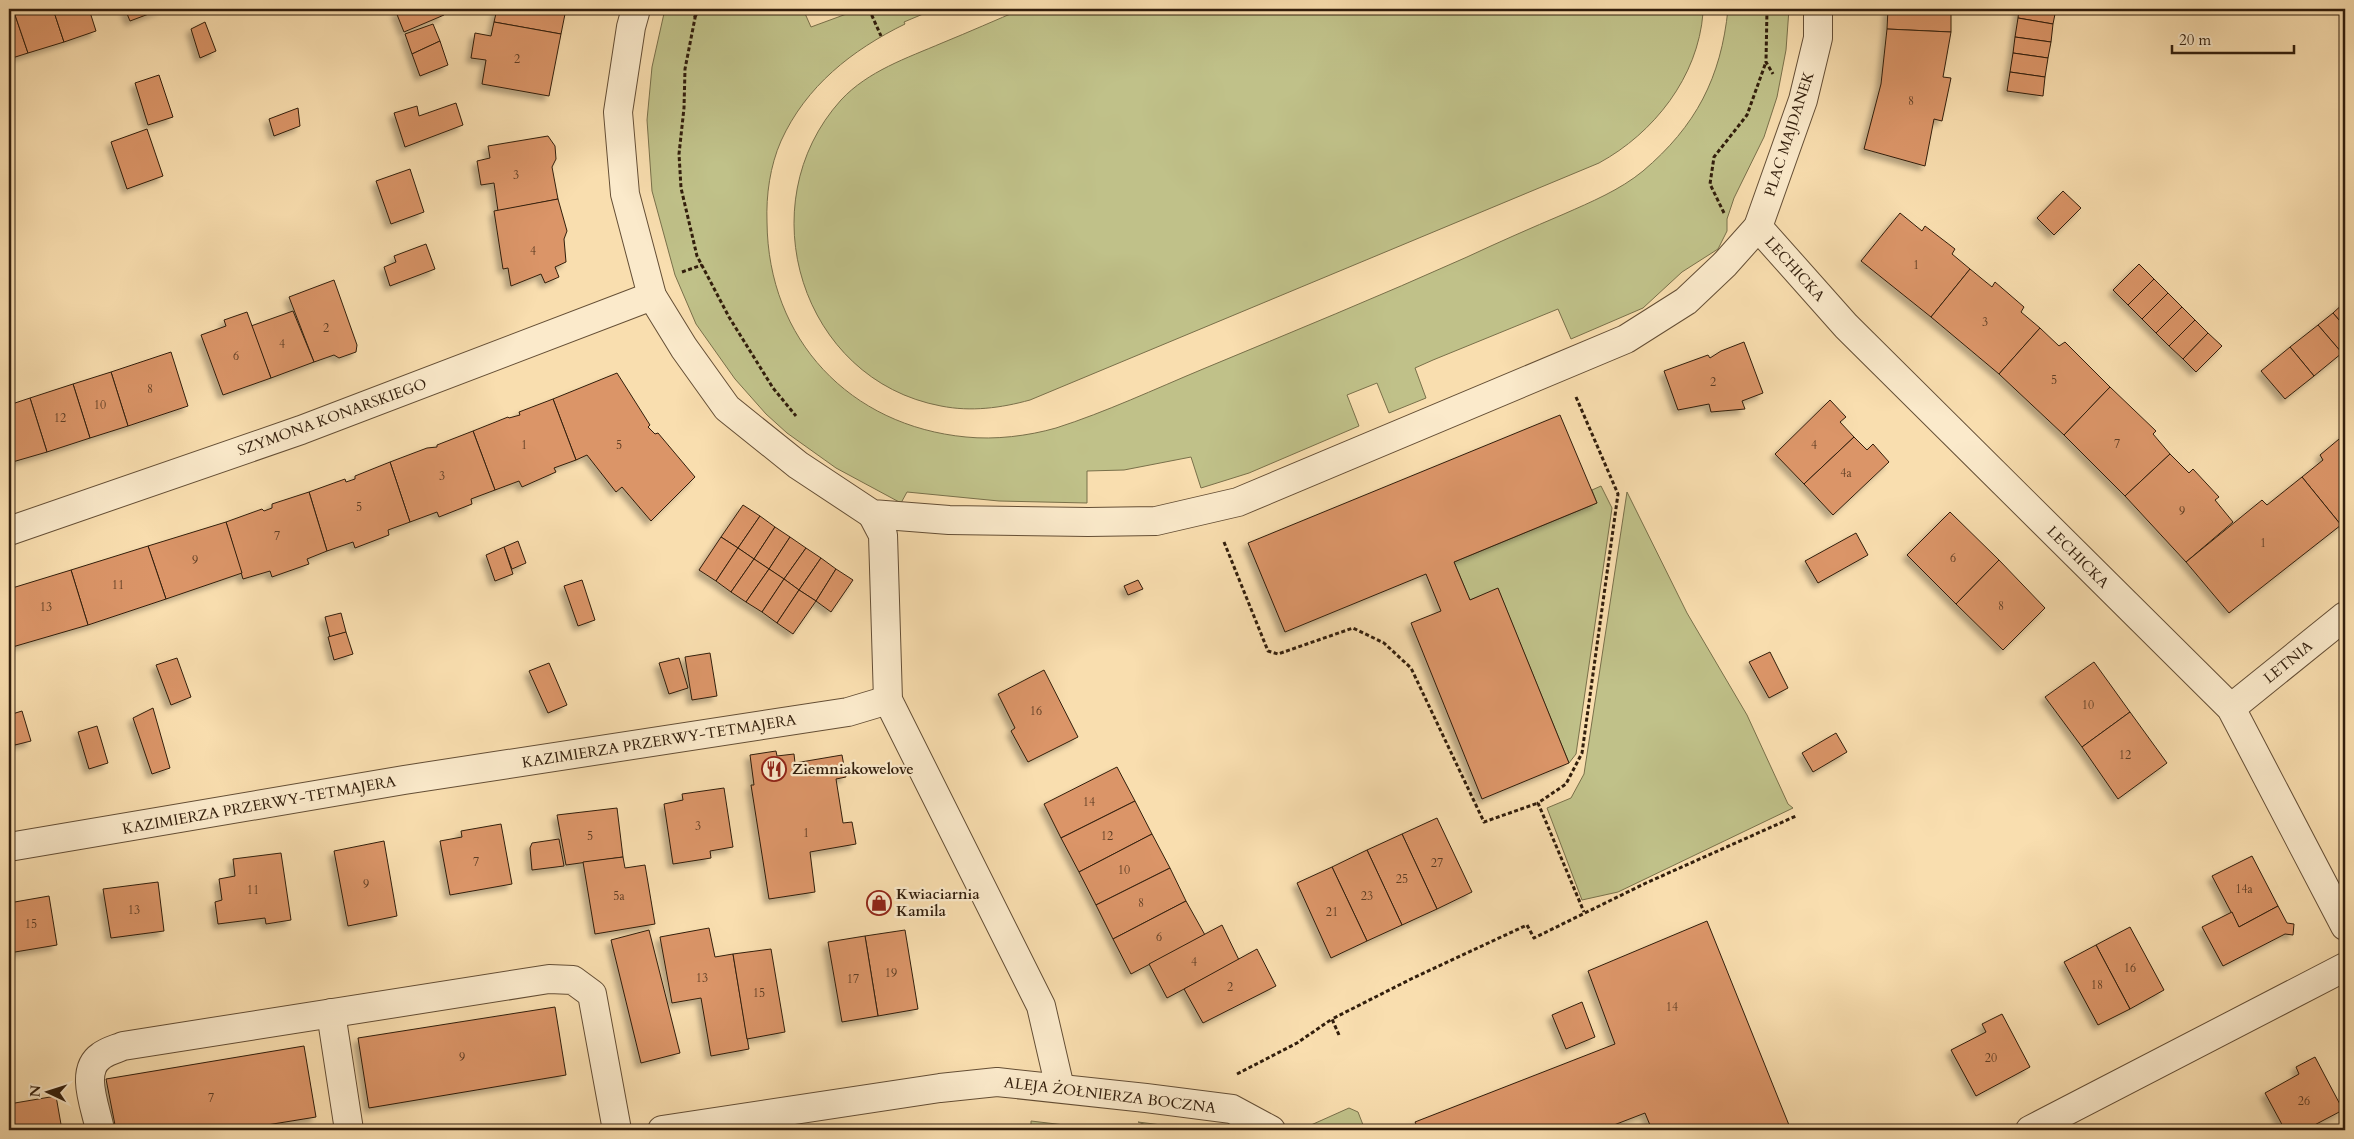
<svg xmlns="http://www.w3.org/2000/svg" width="2354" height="1139" font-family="Cardo,serif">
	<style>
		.green { fill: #c0c189; stroke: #79704a }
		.building { fill: #db9568; stroke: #321e0c; filter: url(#shadow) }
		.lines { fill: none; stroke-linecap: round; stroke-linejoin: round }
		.street-casing { stroke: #644e35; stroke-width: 30 }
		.path { stroke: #321e0c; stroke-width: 3; stroke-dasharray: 4 2.5; stroke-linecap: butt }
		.street { stroke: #fbeacb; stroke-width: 28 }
		.labels { text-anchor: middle; stroke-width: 4.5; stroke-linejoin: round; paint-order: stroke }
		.number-label { font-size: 12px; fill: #5c3c23 }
		.street-label { font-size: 15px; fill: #321e0c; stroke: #fbeacb }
		.poi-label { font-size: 15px; font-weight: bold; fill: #321e0c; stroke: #fbeacb; text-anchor: start }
	</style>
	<defs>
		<filter id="shadow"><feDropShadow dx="-4.5" dy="4.5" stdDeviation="2.5" flood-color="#0004"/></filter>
	</defs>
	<rect width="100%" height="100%" fill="#f9deaf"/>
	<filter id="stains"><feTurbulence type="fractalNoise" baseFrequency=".004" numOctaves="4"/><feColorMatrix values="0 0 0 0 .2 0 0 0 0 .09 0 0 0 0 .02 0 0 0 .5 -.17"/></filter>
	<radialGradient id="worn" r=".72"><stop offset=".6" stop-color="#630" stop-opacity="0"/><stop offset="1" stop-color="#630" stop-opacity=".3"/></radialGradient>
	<g class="green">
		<path d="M 665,9 L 803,9 L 811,27 L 860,9 L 890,9 L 905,14 L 926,9 L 935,9 L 904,22 L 905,24 C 852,50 806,86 781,141 C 770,166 766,195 767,222 C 768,340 850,426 966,437 C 995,440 1028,436 1056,428 C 1106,412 1155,389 1203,369 C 1292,332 1380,296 1467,257 C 1499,242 1531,228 1564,214 C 1591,202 1620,190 1643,171 C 1696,126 1721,78 1728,9 L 1789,9 L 1786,50 L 1777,97 L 1764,137 L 1734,198 L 1727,219 L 1727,231 L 1718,249 L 1682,272 L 1643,308 L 1571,339 L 1558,309 L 1433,360 L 1415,368 L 1426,398 L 1389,413 L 1377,383 L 1347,395 L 1359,426 L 1249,473 L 1201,488 L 1191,457 L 1124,470 L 1087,471 L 1087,503 L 999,501 L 907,492 L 901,503 L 836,468 L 787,433 L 766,414 L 735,379 L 696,324 L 675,275 L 652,191 L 647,120 L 652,67 Z"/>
		<path d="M 1022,9 L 1703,9 L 1703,13 C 1698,77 1654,133 1599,163 L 1030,400 C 1001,408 971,412 941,406 C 801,380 747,204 841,100 C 868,71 907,58 942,43 C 969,32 996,20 1022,9 Z"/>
		<polygon points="1601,486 1612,508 1576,754 1569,763 1498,589 1470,600 1454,562 1597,503 1592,490"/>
		<polygon points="1627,492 1687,613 1747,715 1788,804 1793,808 1618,892 1582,900 1547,808 1571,798 1584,774"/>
		<polygon points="1349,1108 1358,1112 1365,1130 1313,1130 1311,1125"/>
		<polygon points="1031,1121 1107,1130 1031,1130"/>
		<polygon points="1138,1122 1201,1130 1204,1130 1159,1130"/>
	</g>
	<g class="building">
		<polygon points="9,9 13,9 28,53 9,59"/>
		<polygon points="13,9 53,9 64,42 28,53"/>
		<polygon points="53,9 89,9 96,31 64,42"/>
		<polygon points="125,9 162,9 130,21"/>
		<polygon points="404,9 442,9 444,15 404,32 396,12"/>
		<polygon points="497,9 566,9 561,34 494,22"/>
		<polygon points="1888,9 1951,9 1951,32 1887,29"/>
		<polygon points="2019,9 2056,9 2053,24 2018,18"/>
		<polygon points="2018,18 2053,24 2051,42 2015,37"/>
		<polygon points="205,22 216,51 200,58 191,29"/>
		<polygon points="494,22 561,34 549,96 482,84 486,60 471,58 475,33 491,36"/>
		<polygon points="433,24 440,41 412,54 405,34"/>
		<polygon points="1887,29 1951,32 1943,77 1951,78 1942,121 1934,119 1925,166 1864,149 1881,84"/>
		<polygon points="2015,37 2051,42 2048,58 2013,53"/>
		<polygon points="440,41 448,65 420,76 412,54"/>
		<polygon points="2013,53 2048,58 2045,77 2010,72"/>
		<polygon points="2010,72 2045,77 2043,96 2007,91"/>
		<polygon points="159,75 173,117 148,125 135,83"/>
		<polygon points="456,103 463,125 405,147 394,113 417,106 419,116"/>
		<polygon points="298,108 300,126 274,136 269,119"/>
		<polygon points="147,129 163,176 127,189 111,142"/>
		<polygon points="548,136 555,146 556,159 552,167 558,199 498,211 494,183 481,185 477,161 490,158 488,146"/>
		<polygon points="410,169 424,212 391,224 376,181"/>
		<polygon points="2063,191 2081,208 2054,235 2037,218"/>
		<polygon points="558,199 567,231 564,239 566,262 555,267 559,277 545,283 541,274 511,286 508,268 503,269 494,211"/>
		<polygon points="1900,213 1922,231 1925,226 1955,249 1952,254 1970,269 1931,317 1861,261"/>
		<polygon points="426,244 435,269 390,286 384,267 396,262 394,256"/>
		<polygon points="2139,264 2154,279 2128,305 2113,290"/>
		<polygon points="1970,269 1992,287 1995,282 2024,307 2021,312 2040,328 1999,374 1931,317"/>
		<polygon points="2154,279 2168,293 2142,319 2128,305"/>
		<polygon points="334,280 357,345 356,352 339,358 334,355 314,362 289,297"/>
		<polygon points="2168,293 2182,307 2156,333 2142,319"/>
		<polygon points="2345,302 2345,327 2333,313"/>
		<polygon points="2182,307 2195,320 2169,346 2156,333"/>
		<polygon points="293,311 314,362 271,378 251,326"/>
		<polygon points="247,312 271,378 223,395 201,335 226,326 224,320"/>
		<polygon points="2333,313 2345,327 2345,350 2342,353 2318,325"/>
		<polygon points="2195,320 2208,333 2183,359 2169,346"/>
		<polygon points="2318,325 2342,353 2314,376 2290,347"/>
		<polygon points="2040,328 2059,346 2065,342 2110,387 2064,435 1999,374"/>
		<polygon points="2208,333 2222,346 2196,372 2183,359"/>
		<polygon points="1744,342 1763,393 1742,401 1745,409 1711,412 1709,404 1678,410 1664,371 1708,355 1710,358 1721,351"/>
		<polygon points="2290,347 2314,376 2285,399 2261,371"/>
		<polygon points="171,352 188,406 128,426 111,372"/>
		<polygon points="111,372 128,426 90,438 73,384"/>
		<polygon points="617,373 650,425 648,427 655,434 658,433 695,477 651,521 622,487 616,492 587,455 576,460 553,399"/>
		<polygon points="73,384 90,438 47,452 30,398"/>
		<polygon points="2110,387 2156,431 2153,434 2170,454 2125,496 2064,435"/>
		<polygon points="30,398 47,452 9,463 9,405"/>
		<polygon points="553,399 576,460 554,468 556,472 522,487 519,481 495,490 473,431 508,417 509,418 520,415 519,412"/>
		<polygon points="1830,400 1846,417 1840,422 1854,437 1804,484 1775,454"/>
		<polygon points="1560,415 1597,503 1454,562 1470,600 1498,588 1569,763 1482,799 1411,623 1441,611 1426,574 1285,632 1248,543"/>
		<polygon points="473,431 495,490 471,499 472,504 439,517 437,512 410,522 390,462 427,448 437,447 437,445"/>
		<polygon points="2345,434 2345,521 2341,525 2302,477 2323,460 2320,455"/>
		<polygon points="1854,437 1867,450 1873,444 1889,462 1833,515 1804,484"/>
		<polygon points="2170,454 2189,473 2193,469 2219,497 2215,500 2233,522 2186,562 2125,496"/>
		<polygon points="390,462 410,522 388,530 389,535 355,548 353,542 327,551 309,492 345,479 346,482 355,479 355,476"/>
		<polygon points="2302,477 2341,525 2229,613 2186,562 2262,500 2267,505"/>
		<polygon points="309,492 327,551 307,559 309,564 272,577 270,571 243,579 226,522 262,509 264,511 272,508 272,504"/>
		<polygon points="743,505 760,516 738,548 721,537"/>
		<polygon points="1950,512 1999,560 1956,604 1907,555"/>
		<polygon points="760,516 775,527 754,559 738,548"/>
		<polygon points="226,522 242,573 166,599 148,546"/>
		<polygon points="775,527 790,537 769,569 754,559"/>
		<polygon points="1856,533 1868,555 1818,583 1805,561"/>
		<polygon points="721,537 738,548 716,581 699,570"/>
		<polygon points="790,537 806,548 784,579 769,569"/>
		<polygon points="518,541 526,563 512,569 504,547"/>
		<polygon points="148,546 166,599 88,625 71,570"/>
		<polygon points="504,547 513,574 495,581 486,555"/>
		<polygon points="738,548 754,559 731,592 716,581"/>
		<polygon points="806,548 821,558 799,590 784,579"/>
		<polygon points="821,558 836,569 816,601 799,590"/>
		<polygon points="754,559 769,569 746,602 731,592"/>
		<polygon points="1999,560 2045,608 2003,650 1956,604"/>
		<polygon points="769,569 784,579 762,612 746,602"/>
		<polygon points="836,569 853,580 831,612 816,601"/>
		<polygon points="71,570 88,625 9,648 9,589"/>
		<polygon points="784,579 799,590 777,623 762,612"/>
		<polygon points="582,580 595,620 578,626 564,586"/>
		<polygon points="1138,580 1143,589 1128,595 1124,586"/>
		<polygon points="799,590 816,601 793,634 777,623"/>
		<polygon points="341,613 346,632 330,637 325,617"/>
		<polygon points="346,632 353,654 334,660 328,637"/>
		<polygon points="1770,652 1788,688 1769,698 1749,662"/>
		<polygon points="710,653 717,696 692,700 685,657"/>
		<polygon points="177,658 191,697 171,705 156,665"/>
		<polygon points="679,658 688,688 669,694 659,663"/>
		<polygon points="2094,662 2130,712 2082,747 2045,697"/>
		<polygon points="549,663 567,705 548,713 529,671"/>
		<polygon points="1044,670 1078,737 1028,762 1011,731 1015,728 998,694"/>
		<polygon points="153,708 170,768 152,774 133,718"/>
		<polygon points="22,711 31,741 15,745 9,724 9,715"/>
		<polygon points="2130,712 2167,763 2118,799 2082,747"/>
		<polygon points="97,726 108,763 89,769 78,732"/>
		<polygon points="1836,733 1847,752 1813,772 1802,753"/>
		<polygon points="776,751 777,756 794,754 795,763 842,755 846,777 836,779 843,823 852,822 856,844 810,852 815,892 769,899 751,785 754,785 750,755"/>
		<polygon points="1117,767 1135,801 1061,838 1044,804"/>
		<polygon points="724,788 733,847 710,851 711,858 673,864 664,804 683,800 682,794"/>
		<polygon points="1135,801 1152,834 1079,872 1061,838"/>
		<polygon points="617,808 623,857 566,865 557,815"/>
		<polygon points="1437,818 1472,892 1437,909 1402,834"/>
		<polygon points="501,824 512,884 450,895 440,841 462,837 461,831"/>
		<polygon points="1152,834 1170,868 1096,905 1079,872"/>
		<polygon points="1402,834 1437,909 1402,925 1367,850"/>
		<polygon points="559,839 564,866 532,870 530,848 532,843"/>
		<polygon points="384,841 397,916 348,926 334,851"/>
		<polygon points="1367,850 1402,925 1367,941 1332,867"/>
		<polygon points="281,853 291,920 266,924 265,918 218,924 215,902 222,900 219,879 235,876 233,859"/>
		<polygon points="2252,856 2278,906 2239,927 2212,876"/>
		<polygon points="623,857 625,868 645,865 655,924 595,934 583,862"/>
		<polygon points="1332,867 1367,941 1331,958 1297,883"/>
		<polygon points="1170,868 1186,901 1113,939 1096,905"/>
		<polygon points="158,882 164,931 111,938 103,889"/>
		<polygon points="49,896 57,945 9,953 9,903"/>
		<polygon points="1186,901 1205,935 1131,974 1113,939"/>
		<polygon points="2278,906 2287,923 2294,924 2293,935 2285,934 2223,966 2202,927 2232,912 2239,927"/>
		<polygon points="1707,921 1791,1130 1652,1130 1645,1113 1601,1130 1419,1130 1415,1122 1615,1044 1588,971"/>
		<polygon points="1222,925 1239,960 1167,998 1149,964"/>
		<polygon points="2130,927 2164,990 2130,1009 2096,945"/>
		<polygon points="709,928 715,957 733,954 749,1049 711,1056 701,998 672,1003 660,937"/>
		<polygon points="649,930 680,1053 641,1063 611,940"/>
		<polygon points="905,930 918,1009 878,1016 865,936"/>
		<polygon points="865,936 878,1016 842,1022 828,942"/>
		<polygon points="2096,945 2130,1009 2098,1025 2064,962"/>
		<polygon points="771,949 785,1032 747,1039 733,954"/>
		<polygon points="1257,949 1276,986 1203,1023 1184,989"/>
		<polygon points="1582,1002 1595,1037 1566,1049 1552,1015"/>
		<polygon points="555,1007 566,1075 369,1108 358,1038"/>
		<polygon points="2002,1014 2030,1067 1976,1096 1951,1050 1986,1032 1982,1024"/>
		<polygon points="304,1046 316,1117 236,1130 116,1130 106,1079"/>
		<polygon points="2315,1057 2343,1110 2305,1130 2285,1130 2265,1093 2299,1074 2296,1067"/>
		<polygon points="56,1096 62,1130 9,1130 9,1104"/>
	</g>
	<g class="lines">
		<defs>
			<g id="street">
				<polyline points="636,9 631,27 618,112 625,194 652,296 684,348 727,408 798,465 872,514 949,520 1088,522 1156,521 1238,502 1626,339 1686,301 1725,264 1758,227 1803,100 1818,38 1818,9"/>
				<polyline points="1758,227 1846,326 2231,708 2345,926"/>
				<polyline points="872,514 883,535 888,700 1041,1006 1060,1088"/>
				<polyline points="9,531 301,430 652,296"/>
				<polyline points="2231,708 2345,616"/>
				<polyline points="9,847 404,780 848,712 888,700"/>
				<polyline points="331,1013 349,1130"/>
				<path d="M 100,1130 C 96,1108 79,1071 101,1056 C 107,1051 116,1049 123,1046 L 549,979 L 573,980 L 592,994 L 617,1130"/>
				<polyline points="662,1130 940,1088 997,1082 1146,1098 1232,1109 1271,1130"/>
				<polyline points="2030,1130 2345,967"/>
			</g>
		</defs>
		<use href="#street" class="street-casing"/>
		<g class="path">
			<polyline points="694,9 695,18 685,69 684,108 679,154 681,188 697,256 729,317 773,388 796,416"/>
			<polyline points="869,9 881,36"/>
			<polyline points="1767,9 1766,62 1773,74"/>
			<polyline points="695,17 699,9"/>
			<polyline points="1724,213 1710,184 1714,157 1747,115 1766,62"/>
			<polyline points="682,272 702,265"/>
			<polyline points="1576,397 1618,494 1582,753 1566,784 1538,803 1584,912"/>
			<polyline points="1224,542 1268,651 1278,654 1353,628 1384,643 1411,668 1484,822 1538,803"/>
			<polyline points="1339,1035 1332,1019 1411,979 1527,925 1534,938 1646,883 1796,816"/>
			<polyline points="1237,1074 1297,1043 1332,1019"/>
		</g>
		<use href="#street" class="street"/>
	</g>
	<defs>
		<symbol id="restaurant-ring" viewBox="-11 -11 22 22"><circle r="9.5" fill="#fbeacb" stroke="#8f2418" stroke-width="1.5"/><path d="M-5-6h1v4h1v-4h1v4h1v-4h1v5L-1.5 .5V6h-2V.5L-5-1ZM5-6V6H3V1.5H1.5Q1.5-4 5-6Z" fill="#8f2418"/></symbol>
		<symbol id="shop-ring" viewBox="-11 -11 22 22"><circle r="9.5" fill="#fbeacb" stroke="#8f2418" stroke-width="1.5"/><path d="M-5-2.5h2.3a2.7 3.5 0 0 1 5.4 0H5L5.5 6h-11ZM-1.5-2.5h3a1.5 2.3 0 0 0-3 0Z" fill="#8f2418"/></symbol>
	</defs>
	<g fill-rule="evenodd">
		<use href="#restaurant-ring" x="760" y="755" width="28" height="28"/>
		<use href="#shop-ring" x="865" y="889" width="28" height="28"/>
	</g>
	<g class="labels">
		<g class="number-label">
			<text x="517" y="63">2</text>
			<text x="1911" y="105">8</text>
			<text x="516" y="179">3</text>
			<text x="533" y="255">4</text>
			<text x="1916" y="269">1</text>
			<text x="1985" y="326">3</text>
			<text x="326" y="332">2</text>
			<text x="282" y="348">4</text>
			<text x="236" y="360">6</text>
			<text x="2054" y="384">5</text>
			<text x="1713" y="386">2</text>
			<text x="150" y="393">8</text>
			<text x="100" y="409">10</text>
			<text x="60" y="422">12</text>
			<text x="2117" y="448">7</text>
			<text x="524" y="449">1</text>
			<text x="619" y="449">5</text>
			<text x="1814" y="449">4</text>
			<text x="1846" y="477">4a</text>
			<text x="442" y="480">3</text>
			<text x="359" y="511">5</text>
			<text x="2182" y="515">9</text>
			<text x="277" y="540">7</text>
			<text x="2263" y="547">1</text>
			<text x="1953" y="562">6</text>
			<text x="195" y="564">9</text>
			<text x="118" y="589">11</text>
			<text x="2001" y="610">8</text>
			<text x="46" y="611">13</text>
			<text x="2088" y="709">10</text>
			<text x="1036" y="715">16</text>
			<text x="2125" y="759">12</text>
			<text x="1089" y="806">14</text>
			<text x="698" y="830">3</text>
			<text x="806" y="837">1</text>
			<text x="590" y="840">5</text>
			<text x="1107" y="840">12</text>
			<text x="476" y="866">7</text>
			<text x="1437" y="867">27</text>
			<text x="1124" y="874">10</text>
			<text x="1402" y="883">25</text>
			<text x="366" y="888">9</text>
			<text x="2244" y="893">14a</text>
			<text x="253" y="894">11</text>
			<text x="619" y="900">5a</text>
			<text x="1367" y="900">23</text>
			<text x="1141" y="907">8</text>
			<text x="134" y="914">13</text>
			<text x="1332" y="916">21</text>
			<text x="31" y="928">15</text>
			<text x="1159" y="941">6</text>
			<text x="1194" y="966">4</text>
			<text x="2130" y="972">16</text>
			<text x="891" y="977">19</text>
			<text x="702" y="982">13</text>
			<text x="853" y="983">17</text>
			<text x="2097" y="989">18</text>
			<text x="1230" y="991">2</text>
			<text x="759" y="997">15</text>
			<text x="1672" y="1011">14</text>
			<text x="462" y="1061">9</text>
			<text x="1991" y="1062">20</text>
			<text x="211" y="1102">7</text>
			<text x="2304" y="1105">26</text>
		</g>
		<g class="street-label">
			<text transform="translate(1789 134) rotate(-72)" y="5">PLAC MAJDANEK</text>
			<text transform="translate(1795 269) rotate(48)" y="5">LECHICKA</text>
			<text transform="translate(332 417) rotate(-20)" y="5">SZYMONA KONARSKIEGO</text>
			<text transform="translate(2078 557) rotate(45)" y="5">LECHICKA</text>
			<text transform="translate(2288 662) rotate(-39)" y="5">LETNIA</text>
			<text transform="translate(659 741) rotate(-9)" y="5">KAZIMIERZA PRZERWY-TETMAJERA</text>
			<text transform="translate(259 805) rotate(-10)" y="5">KAZIMIERZA PRZERWY-TETMAJERA</text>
			<text transform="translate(1110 1095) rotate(7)" y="5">ALEJA ŻOŁNIERZA BOCZNA</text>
		</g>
		<g class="poi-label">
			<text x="792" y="774">Ziemniakowelove</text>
			<text x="896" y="899">Kwiaciarnia<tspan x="896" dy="17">Kamila</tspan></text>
		</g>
	</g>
	<rect width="2354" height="1139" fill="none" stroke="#f9deaf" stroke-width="30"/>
	<rect x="10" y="10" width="2334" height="1119" fill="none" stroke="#321e0c" stroke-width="2.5"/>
	<rect x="15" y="15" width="2324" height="1109" fill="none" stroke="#321e0c"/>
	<g transform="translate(48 1092) rotate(274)" stroke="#fbeacb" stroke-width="4" paint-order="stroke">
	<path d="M0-4L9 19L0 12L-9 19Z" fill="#321e0c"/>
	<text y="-8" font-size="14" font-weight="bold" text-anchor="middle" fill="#321e0c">N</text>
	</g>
	<path d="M2172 45v8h122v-8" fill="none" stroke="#321e0c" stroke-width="2.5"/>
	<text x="2179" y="45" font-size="15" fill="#321e0c" stroke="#fbeacb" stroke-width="4" paint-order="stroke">20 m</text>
	<rect width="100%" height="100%" filter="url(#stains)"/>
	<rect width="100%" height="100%" fill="url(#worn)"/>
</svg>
